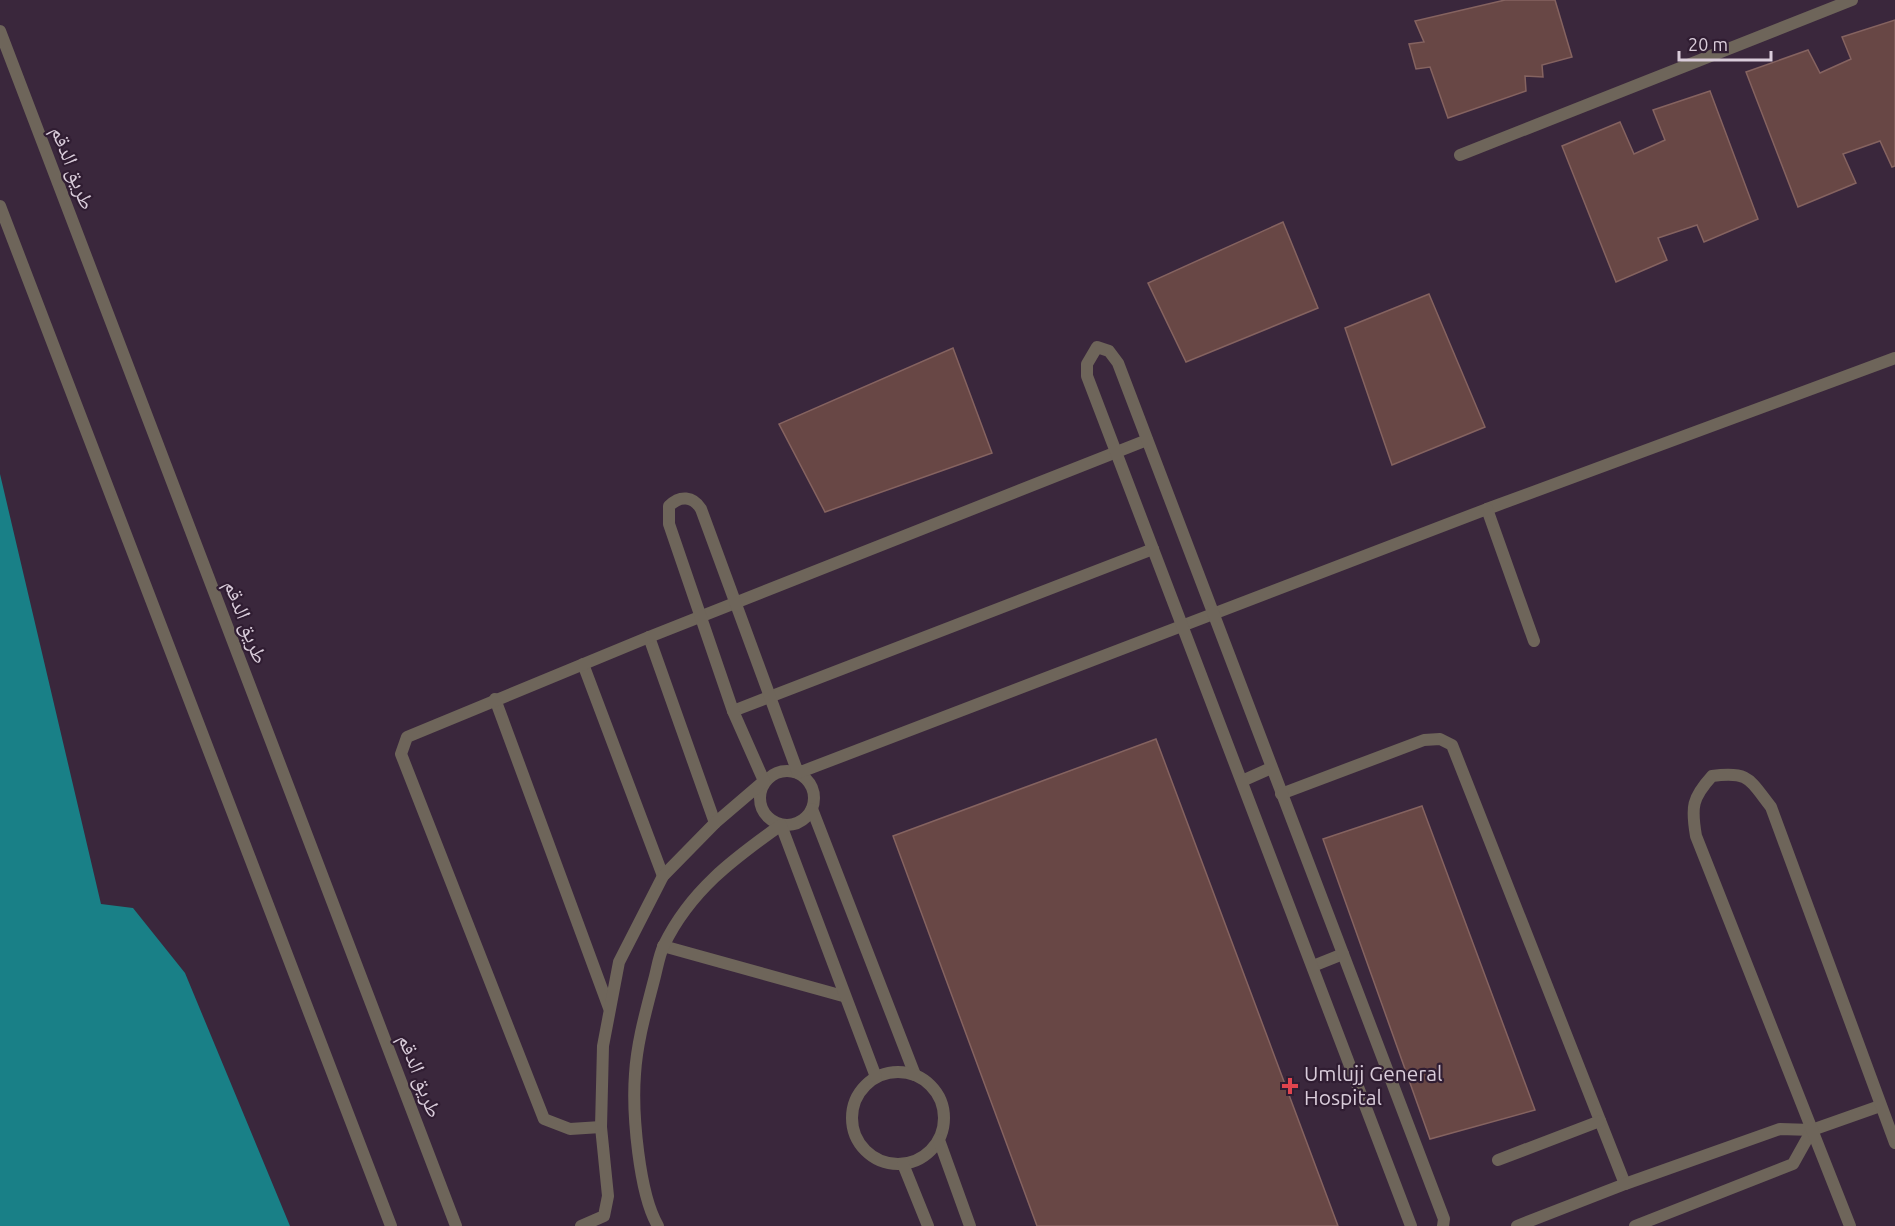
<svg xmlns="http://www.w3.org/2000/svg" width="1895" height="1226" font-family="Ubuntu,'Noto Naskh Arabic',sans-serif">
	<style>
		.water { fill: #198087 }
		.building { fill: #684745; stroke: #856360; stroke-width: 1.5 }
		.lines { fill: none; stroke-linecap: round; stroke-linejoin: round }
		.service { stroke: #6e655a; stroke-width: 12 }
		.tertiary { stroke: #6e655a; stroke-width: 12 }
		.health-dot { fill: #e0444e; stroke: #301d32; stroke-width: 2 }
		.labels { text-anchor: middle; stroke-width: 4.5; stroke-linejoin: round; paint-order: stroke }
		.street-label { font-size: 21px; fill: #d9ccda; stroke: #301d32 }
		.poi-label { font-size: 21px; fill: #d9ccda; stroke: #301d32; text-anchor: start }
	</style>
	<rect width="100%" height="100%" fill="#3a273c"/>
	<polygon class="water" points="0,474 101,904 133,908 185,973 290,1226 0,1226"/>
	<g class="building">
		<polygon points="1505,0 1555,0 1572,57 1542,65 1543,77 1525,76 1526,91 1448,118 1430,67 1416,69 1409,44 1424,42 1415,21"/>
		<polygon points="1895,20 1895,166 1892,167 1880,141 1843,154 1856,183 1798,207 1746,72 1808,50 1820,73 1851,59 1842,37"/>
		<polygon points="1710,91 1758,219 1704,242 1697,225 1658,238 1667,260 1616,282 1562,146 1620,122 1634,154 1665,140 1653,110"/>
		<polygon points="1283,222 1318,308 1186,362 1148,283"/>
		<polygon points="1429,294 1485,427 1392,465 1345,328"/>
		<polygon points="953,348 992,453 825,512 779,424"/>
		<polygon points="1156,739 1338,1226 1037,1226 893,836"/>
		<polygon points="1422,806 1535,1110 1430,1139 1323,839"/>
	</g>
	<g class="lines">
		<g class="service">
			<polyline points="1460,155 1852,0"/>
			<polyline points="1487,509 1895,358"/>
			<polyline points="649,637 715,823"/>
			<polyline points="583,664 663,876"/>
			<polyline points="495,699 609,1008"/>
			<polyline points="733,711 1153,549"/>
			<circle cx="787" cy="798" r="27"/>
			<polyline points="1242,781 1271,768"/>
			<polyline points="1281,794 1424,740 1440,739 1452,745 1625,1184"/>
			<polyline points="812,809 915,1075"/>
			<polyline points="663,946 843,996"/>
			<polyline points="1313,966 1343,954"/>
			<circle cx="898" cy="1118" r="46"/>
			<polyline points="601,1127 570,1129 544,1119 401,754 407,737 649,637 1147,440"/>
			<polyline points="939,1140 970,1226"/>
			<polyline points="1498,1160 1600,1121"/>
			<polyline points="903,1164 928,1226"/>
			<path d="M 581,1226 L 604,1216 L 608,1196 L 601,1127 L 603,1046 L 619,962 L 663,876 L 715,823 L 764,781 L 733,711 L 669,524 L 669,506 C 680,495 693,496 701,509 L 798,773 L 1487,509 L 1534,641"/>
			<path d="M 658,1226 C 639,1194 632,1113 635,1074 C 637,1042 646,1011 654,980 C 657,969 659,955 664,945 C 690,891 733,859 781,825 L 876,1077"/>
			<polyline points="1411,1226 1087,376 1087,364 1097,347 1109,351 1118,363 1444,1219 1443,1226"/>
			<polyline points="1517,1226 1625,1184 1780,1129 1812,1130 1880,1106"/>
			<polyline points="1635,1226 1793,1164 1812,1130"/>
			<path d="M 1850,1226 L 1696,836 C 1691,807 1692,798 1712,776 C 1749,771 1749,779 1771,807 L 1895,1143"/>
		</g>
		<g class="tertiary">
			<polyline points="0,31 456,1226"/>
			<polyline points="0,206 391,1226"/>
		</g>
	</g>
	<path class="health-dot" d="M1287 1077h6v6h6v6h-6v6h-6v-6h-6v-6h6z"/>
	<g class="labels">
		<g class="street-label">
			<text transform="translate(73 168) rotate(69)" y="7">طريق الدقم</text>
			<text transform="translate(246 622) rotate(69)" y="7">طريق الدقم</text>
			<text transform="translate(420 1076) rotate(69)" y="7">طريق الدقم</text>
		</g>
		<g class="poi-label">
			<text x="1304" y="1081">Umlujj General<tspan x="1304" dy="24">Hospital</tspan></text>
		</g>
	</g>
	<path d="M1679 51v9h92v-9" fill="none" stroke="#d9ccda" stroke-width="3"/>
	<text x="1688" y="51" font-size="18" fill="#d9ccda" stroke="#301d32" stroke-width="4.5" paint-order="stroke">20 m</text>
</svg>
